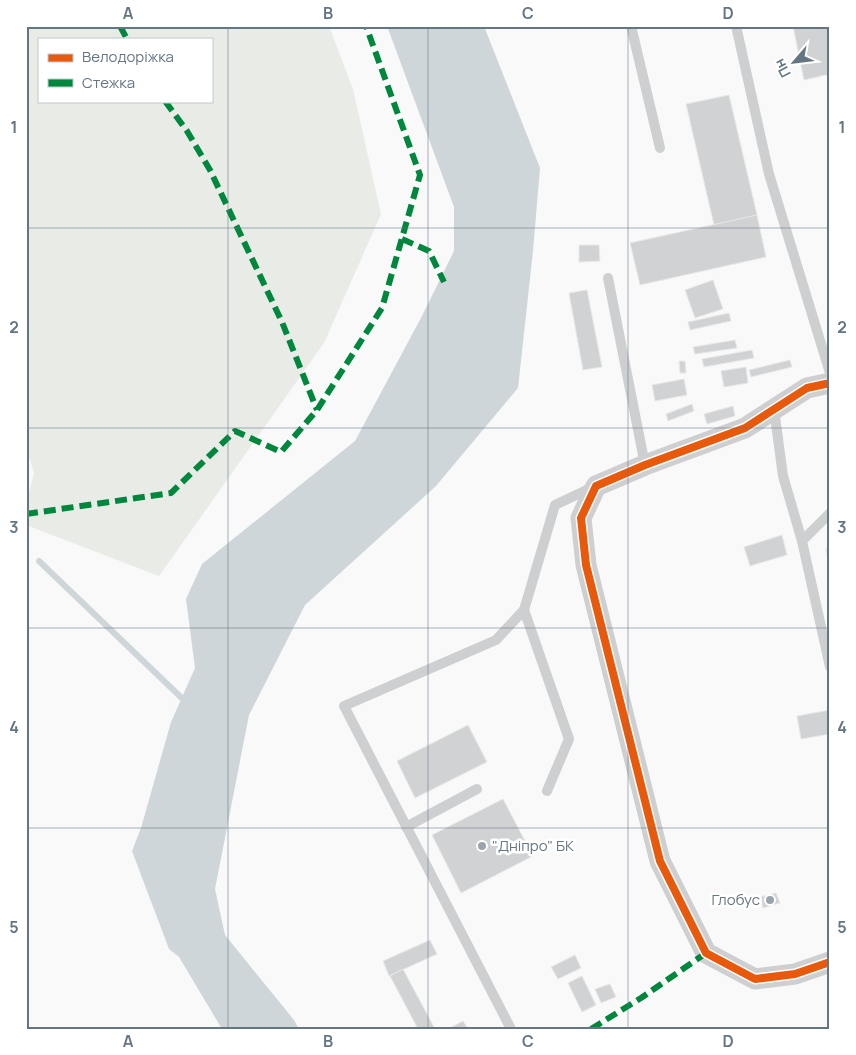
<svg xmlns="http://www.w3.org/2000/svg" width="856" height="1055" font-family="Manrope,sans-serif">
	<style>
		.green { fill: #e8ebe6; fill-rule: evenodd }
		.water { fill: #ced6d9 }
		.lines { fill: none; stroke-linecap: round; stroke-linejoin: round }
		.stream { stroke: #ced6d9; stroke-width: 6 }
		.building { fill: #d0d2d3; stroke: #e8e8e8 }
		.lane { stroke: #cecfd0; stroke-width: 10 }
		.street { stroke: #cecfd0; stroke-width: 21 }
		.quiet { stroke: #00873e; stroke-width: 6; stroke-dasharray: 12 6; stroke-linecap: butt }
		.cycleway-casing { stroke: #fff; stroke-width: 11 }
		.cycleway { stroke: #e8590c; stroke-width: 8 }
		.grid { fill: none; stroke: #657683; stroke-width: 1; stroke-opacity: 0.55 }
		.poi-dot { fill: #99a4ac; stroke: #fff; stroke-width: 2 }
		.labels { text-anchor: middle; stroke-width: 5; stroke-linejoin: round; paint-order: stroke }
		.poi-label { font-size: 15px; fill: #657683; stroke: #fff; text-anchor: start }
		.neatline { fill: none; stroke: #657683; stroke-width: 2 }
		.grid-label { font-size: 16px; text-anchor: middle; font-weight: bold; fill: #657683 }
	</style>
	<rect width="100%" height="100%" fill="#f9f9f9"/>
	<path class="green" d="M 26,26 L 329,26 L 353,89 L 381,214 L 324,343 L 159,576 L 26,525 L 26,504 L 34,473 L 26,447 ZM 39,39 L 211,39 L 211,101 L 39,101 Z"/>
	<polygon class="water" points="387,26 484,26 540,168 533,251 518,388 436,486 305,605 249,715 215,889 225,935 294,1020 299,1029 222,1029 179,957 169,949 132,851 141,828 171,722 195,668 186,599 202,564 355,441 422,316 454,251 454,207"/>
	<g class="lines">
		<polyline class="stream" points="39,561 188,704"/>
	</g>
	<g class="building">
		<polygon points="793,26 830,26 830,74 804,80"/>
		<polygon points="729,95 757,215 714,225 686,104"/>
		<polygon points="757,215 766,257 640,285 630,243"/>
		<polygon points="579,245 599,245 600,261 579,262"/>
		<polygon points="713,280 723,309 695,318 685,290"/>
		<polygon points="587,290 602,367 583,370 569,293"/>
		<polygon points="729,313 731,321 690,330 688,322"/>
		<polygon points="735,340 737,348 695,354 693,347"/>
		<polygon points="752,350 754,358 704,367 702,359"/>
		<polygon points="790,360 792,367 751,377 749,370"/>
		<polygon points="679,361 685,361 686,373 680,373"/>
		<polygon points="746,367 748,383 724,387 721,371"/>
		<polygon points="684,379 687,395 655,401 652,385"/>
		<polygon points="692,404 694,411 668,421 666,414"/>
		<polygon points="733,406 735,416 707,424 704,414"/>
		<polygon points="782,535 787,555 750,566 744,547"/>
		<polygon points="830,548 830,559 828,559 826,549"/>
		<polygon points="830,710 830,734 801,739 797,716"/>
		<polygon points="468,725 487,762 415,798 397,761"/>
		<polygon points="503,799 533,856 461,893 432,835"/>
		<polygon points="776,893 780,903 763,908 760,897"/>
		<polygon points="430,940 437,954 389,976 383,961"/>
		<polygon points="575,955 581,968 558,979 551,967"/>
		<polygon points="403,969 435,1029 418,1029 390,976"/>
		<polygon points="582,976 596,1005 582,1012 568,983"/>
		<polygon points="610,984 616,997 601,1003 595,989"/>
		<polygon points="463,1021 468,1029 448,1029"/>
	</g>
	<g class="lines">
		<g class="lane">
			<polyline points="631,26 660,148"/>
			<polyline points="736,26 769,174 830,373"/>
			<polyline points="608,278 645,465"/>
			<polyline points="774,409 783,476 802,541"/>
			<polyline points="830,513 802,541 830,667"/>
			<polyline points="524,610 569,739 547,791"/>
			<polyline points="406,827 477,789"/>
			<polyline points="511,1029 344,706 496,640 524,610 555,505 593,487"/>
		</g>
		<polyline class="street" points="830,383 807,388 745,428 645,465 596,486 581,518 586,565 660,861 706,953 755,979 795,974 830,962"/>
		<g class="quiet">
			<polyline points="120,26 127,39"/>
			<polyline points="165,101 187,131 210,170 282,322 317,410"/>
			<polyline points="402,239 429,251 444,282"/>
			<polyline points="26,514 171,493 235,431 281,452 317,410 382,308 420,175 366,26"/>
			<polyline points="591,1029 641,998 706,953"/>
		</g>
		<defs>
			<polyline id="cycleway" points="830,383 807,388 745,428 645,465 596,486 581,518 586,565 660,861 706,953 755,979 795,974 830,962"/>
		</defs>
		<use href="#cycleway" class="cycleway-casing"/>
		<use href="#cycleway" class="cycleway"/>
	</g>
	<path class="grid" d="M 228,26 L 228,1029M 428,26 L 428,1029M 628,26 L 628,1029M 26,228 L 830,228M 26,428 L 830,428M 26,628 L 830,628M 26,828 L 830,828"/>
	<g class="poi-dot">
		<circle cx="482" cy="846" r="5"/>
		<circle cx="770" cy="900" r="5"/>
	</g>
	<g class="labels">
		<g class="poi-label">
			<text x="492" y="851">"Дніпро" БК</text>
			<text x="760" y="905" text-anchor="end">Глобус</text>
		</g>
	</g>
	<rect width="856" height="1055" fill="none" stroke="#ffffff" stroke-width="55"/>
	<rect x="38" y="38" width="175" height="65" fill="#ffffff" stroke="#c1c8cd"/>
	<rect x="48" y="54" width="25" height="8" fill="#e8590c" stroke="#c1c8cd"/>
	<text x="82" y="62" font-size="15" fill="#657683">Велодоріжка</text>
	<rect x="48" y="79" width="25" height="8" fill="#00873e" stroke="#c1c8cd"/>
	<text x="82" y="88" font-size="15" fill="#657683">Стежка</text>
	<g transform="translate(794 62) rotate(242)" stroke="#ffffff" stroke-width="4" paint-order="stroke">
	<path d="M0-4L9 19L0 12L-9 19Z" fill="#657683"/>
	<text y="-8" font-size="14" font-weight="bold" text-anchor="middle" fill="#657683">Пн</text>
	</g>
	<rect x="28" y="28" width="800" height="1000" class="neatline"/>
	<g class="grid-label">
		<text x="128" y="19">A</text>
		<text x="328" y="19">B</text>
		<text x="528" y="19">C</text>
		<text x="728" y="19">D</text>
		<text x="14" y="133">1</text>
		<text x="842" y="133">1</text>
		<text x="14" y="333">2</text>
		<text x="842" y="333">2</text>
		<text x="14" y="533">3</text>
		<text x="842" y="533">3</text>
		<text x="14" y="733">4</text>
		<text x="842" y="733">4</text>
		<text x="14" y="933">5</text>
		<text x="842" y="933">5</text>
		<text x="128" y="1047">A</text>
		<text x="328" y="1047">B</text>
		<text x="528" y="1047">C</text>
		<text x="728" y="1047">D</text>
	</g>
</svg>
